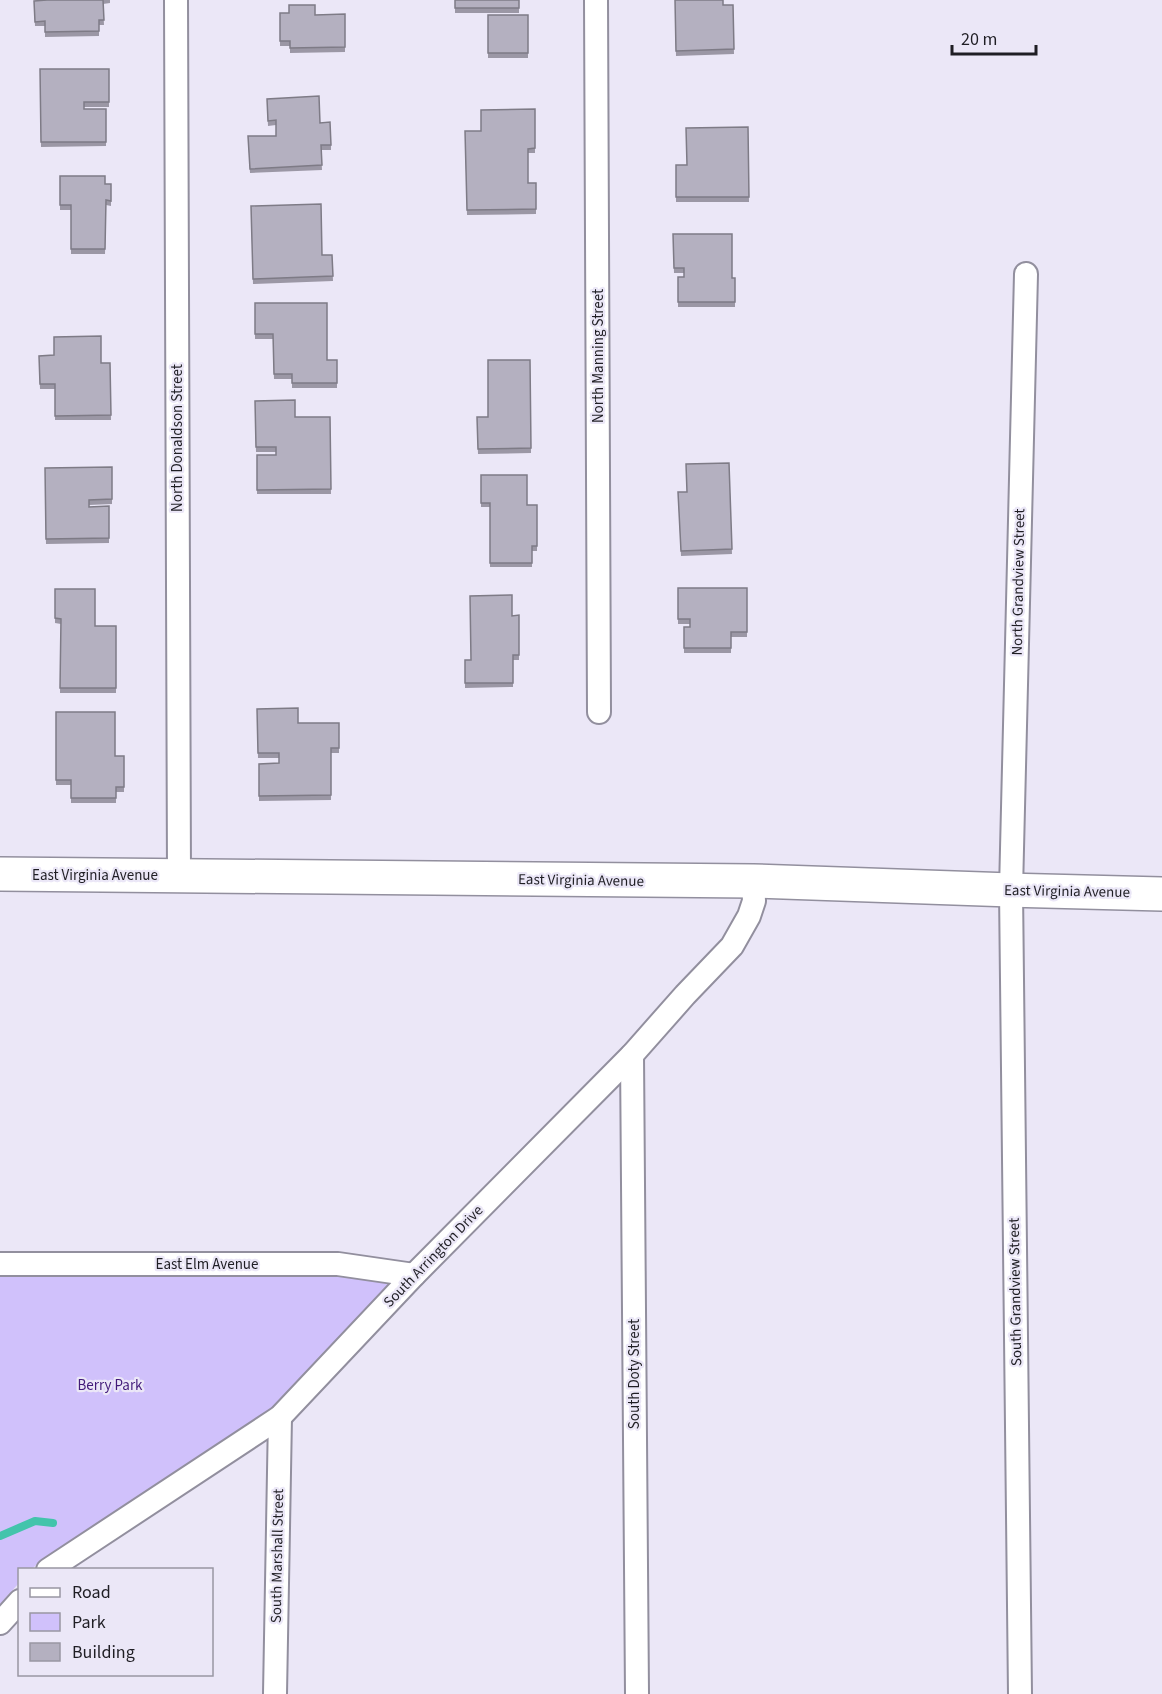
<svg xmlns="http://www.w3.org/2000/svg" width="1162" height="1694" font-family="'Source Sans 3',sans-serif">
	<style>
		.green { fill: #d0c1fb }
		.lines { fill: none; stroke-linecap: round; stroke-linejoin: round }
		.stream { stroke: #43c4ab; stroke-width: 8 }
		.street-casing { stroke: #928f9e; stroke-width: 26 }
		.secondary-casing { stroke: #928f9e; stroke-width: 36 }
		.street { stroke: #fff; stroke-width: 22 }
		.secondary { stroke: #fff; stroke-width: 33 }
		.wall { fill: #9b97a5 }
		.building { fill: #b4b0c0; stroke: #7e7b86; stroke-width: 1.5 }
		.labels { text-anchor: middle; stroke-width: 4.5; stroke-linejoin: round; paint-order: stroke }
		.street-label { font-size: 15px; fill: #1f1e24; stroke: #ebe7f7 }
		.park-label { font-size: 15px; fill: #431b7a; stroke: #ebe7f7 }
	</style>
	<rect width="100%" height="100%" fill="#ebe7f7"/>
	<polygon class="green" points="341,1272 401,1286 276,1407 37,1564 32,1569 20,1570 19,1583 0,1604 0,1277"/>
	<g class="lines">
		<polyline class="stream" points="0,1536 35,1521 53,1523"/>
		<defs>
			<g id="street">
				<polyline points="176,0 179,875"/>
				<polyline points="596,0 599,712"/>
				<polyline points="632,1055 637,1694"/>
				<polyline points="0,1264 338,1264 414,1275"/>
				<polyline points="48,1570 280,1417 414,1275 632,1055 685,995 732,946 749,916 754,901 753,881"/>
				<polyline points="0,1623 20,1601"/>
				<polyline points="275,1694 280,1417"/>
				<polyline points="1020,1694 1011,890 1026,274"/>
			</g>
			<polyline id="secondary" points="0,874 753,881 1011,890 1162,894"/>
		</defs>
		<use href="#street" class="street-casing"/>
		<use href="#secondary" class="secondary-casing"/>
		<use href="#street" class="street"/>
		<use href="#secondary" class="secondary"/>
	</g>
	<g class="wall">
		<polygon points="47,0 110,0 110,3 103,4 104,25 99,25 99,36 45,37 45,26 35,26 34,1"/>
		<rect x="455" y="0" width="64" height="13"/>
		<polygon points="675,0 723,5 733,5 734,54 676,56"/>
		<polygon points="280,13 315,15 345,14 345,52 290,53 290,46 280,46"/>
		<rect x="488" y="15" width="40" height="43"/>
		<polygon points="40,69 109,69 109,107 84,107 84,109 106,109 106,146 41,147"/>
		<polygon points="267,99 320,123 331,145 331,150 321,150 322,170 250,173 248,136 276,136 276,125 268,126"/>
		<polygon points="535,109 535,153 528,153 528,183 536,183 536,214 467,215 465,131 481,131"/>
		<polygon points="748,127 749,202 676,202 676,165 687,165"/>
		<polygon points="60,176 105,184 111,184 111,206 106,205 105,254 71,254 71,210 60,210"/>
		<polygon points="251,206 322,255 332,255 333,281 253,284"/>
		<polygon points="673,234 732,278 735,278 735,307 678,307 678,277 684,277 684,273 674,273"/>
		<polygon points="255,303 327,360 337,360 337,388 292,388 292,379 274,379 273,339 255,339"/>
		<polygon points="39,360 101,363 110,363 111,420 55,420 55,389 40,389"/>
		<polygon points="530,360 531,453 478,454 477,417 488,417"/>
		<polygon points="255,401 295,417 330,417 331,494 257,494 257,455 276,455 276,452 256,452"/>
		<polygon points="729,463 732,554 681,556 678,492 687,492"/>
		<polygon points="112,467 112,504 89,505 89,507 109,506 109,543 46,544 45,468"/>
		<polygon points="481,475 527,505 537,505 537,551 532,551 532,567 490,567 490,507 481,507"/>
		<polygon points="678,588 747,588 747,637 731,637 731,653 684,653 684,627 690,627 690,624 678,624"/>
		<polygon points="55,589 95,626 116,626 116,693 60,693 61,624 55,623"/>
		<polygon points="519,615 519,660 513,660 513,687 465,688 465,660 471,660 512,616"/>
		<polygon points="257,709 298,723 339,723 339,753 331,753 331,800 259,801 259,764 279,763 279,758 258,758"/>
		<polygon points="56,712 115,756 124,756 124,792 116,792 116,803 71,803 71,785 56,785"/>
	</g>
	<g class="building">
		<polygon points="47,0 103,0 104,20 99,20 99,31 45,32 45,21 35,22 34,1"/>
		<rect x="455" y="0" width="64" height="8"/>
		<polygon points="675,0 723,0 723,5 733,5 734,49 676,51"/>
		<polygon points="289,5 315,5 315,15 345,14 345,47 290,48 290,41 280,41 280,13 289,13"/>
		<rect x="488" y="15" width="40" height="38"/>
		<polygon points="40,69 109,69 109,102 84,102 84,109 106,109 106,142 41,142"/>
		<polygon points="319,96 320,123 330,122 331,145 321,145 322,165 250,169 248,136 276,136 276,120 268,121 267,99"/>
		<polygon points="535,109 535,148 528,149 528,183 536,183 536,209 467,210 465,131 481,131 481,110"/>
		<polygon points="748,127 749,197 676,197 676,165 687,165 686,128"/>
		<polygon points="60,176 105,176 105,184 111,184 111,201 106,200 105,249 71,249 71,205 60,205"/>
		<polygon points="321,204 322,255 332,255 333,276 253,279 251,206"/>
		<polygon points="673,234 732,234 732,278 735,278 735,302 678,302 678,277 684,277 684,268 674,268"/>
		<polygon points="255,303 327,303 327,360 337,360 337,383 292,383 292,374 274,374 273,334 255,334"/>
		<polygon points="101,336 101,363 110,363 111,415 55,416 55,384 40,384 39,356 54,355 54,337"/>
		<polygon points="488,360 530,360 531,448 478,449 477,417 488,417"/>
		<polygon points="295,400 295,417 330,417 331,489 257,490 257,455 276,455 276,447 256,447 255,401"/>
		<polygon points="729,463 732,549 681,551 678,492 687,492 686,464"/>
		<polygon points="112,467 112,499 89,500 89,507 109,506 109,538 46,539 45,468"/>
		<polygon points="481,475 527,475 527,505 537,505 537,546 532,546 532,563 490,563 490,503 481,503"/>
		<polygon points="678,588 747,588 747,632 731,632 731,648 684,648 684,627 690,627 690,619 678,619"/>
		<polygon points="55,589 95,589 95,626 116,626 116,688 60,688 61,619 55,618"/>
		<polygon points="512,595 512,616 519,615 519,655 513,655 513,683 465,683 465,660 471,660 470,596"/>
		<polygon points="298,708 298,723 339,723 339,748 331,748 331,795 259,796 259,764 279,763 279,753 258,753 257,709"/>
		<polygon points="56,712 115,712 115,756 124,756 124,787 116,787 116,798 71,798 71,780 56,780"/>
	</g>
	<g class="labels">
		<g class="street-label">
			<text transform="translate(598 356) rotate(-90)" y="5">North Manning Street</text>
			<text transform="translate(177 438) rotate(-90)" y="5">North Donaldson Street</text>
			<text transform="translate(1018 582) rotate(-89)" y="5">North Grandview Street</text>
			<text x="95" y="880">East Virginia Avenue</text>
			<text transform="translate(581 880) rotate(1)" y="5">East Virginia Avenue</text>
			<text transform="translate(1067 891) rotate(1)" y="5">East Virginia Avenue</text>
			<text transform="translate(433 1256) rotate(-46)" y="5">South Arrington Drive</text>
			<text x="207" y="1269">East Elm Avenue</text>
			<text transform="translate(1015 1292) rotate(-91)" y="5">South Grandview Street</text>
			<text transform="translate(634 1374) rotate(-90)" y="5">South Doty Street</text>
			<text transform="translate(277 1556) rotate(-89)" y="5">South Marshall Street</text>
		</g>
		<g class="park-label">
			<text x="110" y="1390">Berry Park</text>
		</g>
	</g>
	<rect x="18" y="1568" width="195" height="108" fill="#ebe7f7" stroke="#9997a3" stroke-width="1.5"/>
	<rect x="30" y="1588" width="30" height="9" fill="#ffffff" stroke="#9997a3" stroke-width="1.5"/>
	<text x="72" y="1598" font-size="18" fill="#1f1e24">Road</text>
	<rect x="30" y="1613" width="30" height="18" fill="#d0c1fb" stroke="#9997a3" stroke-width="1.5"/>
	<text x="72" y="1628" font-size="18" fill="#1f1e24">Park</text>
	<rect x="30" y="1643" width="30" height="18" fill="#b4b0c0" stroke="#9997a3" stroke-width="1.5"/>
	<text x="72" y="1658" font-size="18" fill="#1f1e24">Building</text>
	<path d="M952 45v9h84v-9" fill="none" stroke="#1f1e24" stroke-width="3"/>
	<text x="961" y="45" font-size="18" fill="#1f1e24" stroke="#ebe7f7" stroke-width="4.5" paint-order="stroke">20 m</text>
</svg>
